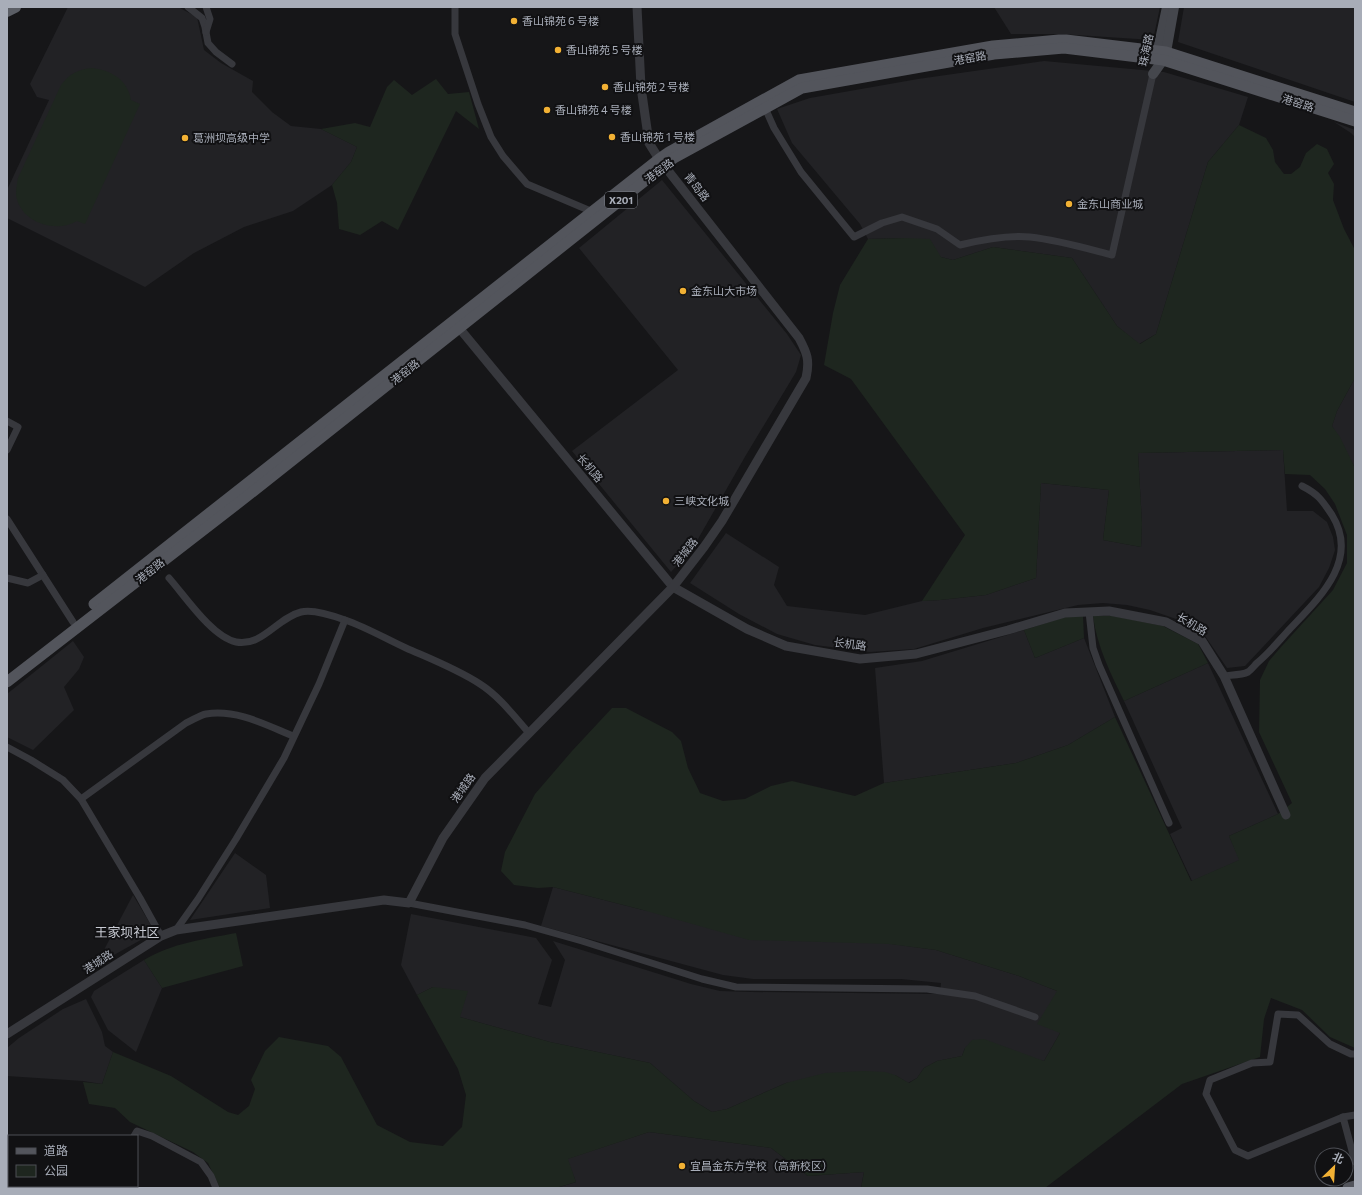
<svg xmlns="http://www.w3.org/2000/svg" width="1362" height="1195" font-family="Commissioner,'Noto Sans SC',sans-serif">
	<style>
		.built { fill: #222225 }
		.green { fill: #1e261f }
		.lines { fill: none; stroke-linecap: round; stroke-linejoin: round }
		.minor { stroke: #37383d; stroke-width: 7 }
		.tertiary { stroke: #37383d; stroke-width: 9 }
		.secondary { stroke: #45474d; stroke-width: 10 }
		.primary { stroke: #53555c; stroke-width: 11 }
		.trunk { stroke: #5b5e65; stroke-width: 12 }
		.poi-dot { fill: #f2b134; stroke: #111113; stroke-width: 1.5 }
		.labels { text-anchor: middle; stroke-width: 4; stroke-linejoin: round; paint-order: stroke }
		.shield { fill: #111113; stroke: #7b7e86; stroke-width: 1 }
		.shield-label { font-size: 10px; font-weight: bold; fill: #a8adb8 }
		.poi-label { font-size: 11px; fill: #a8adb8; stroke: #111113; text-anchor: start }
		.street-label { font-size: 11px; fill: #a8adb8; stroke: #111113 }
		.quarter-label { font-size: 13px; fill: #c9ccd4; stroke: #111113 }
	</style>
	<rect width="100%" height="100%" fill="#161618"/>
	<g class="built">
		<polygon points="68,7 178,7 197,17 204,50 221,63 253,81 252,92 272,112 291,126 321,129 357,147 351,162 332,185 293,211 244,227 194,253 145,287 7,218 7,190 49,100 37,97 30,84"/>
		<polygon points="994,7 1160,7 1153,40 1060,34 1011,34"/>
		<polygon points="1184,7 1355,7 1355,102 1178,42"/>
		<polygon points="1044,61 1164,72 1248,97 1239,125 1208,162 1156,334 1139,344 1117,326 1072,258 993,247 953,260 941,257 905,238 868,239 860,224 792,143 777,109 810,98 918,79"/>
		<polygon points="1334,122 1355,130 1355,137 1351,133"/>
		<polygon points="662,180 787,334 801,355 796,372 746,455 694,546 671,572 572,451 678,370 579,248"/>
		<polygon points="1355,378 1355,468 1332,426 1337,411"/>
		<polygon points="1283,450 1287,511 1313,511 1327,522 1333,537 1335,550 1329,568 1319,587 1245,666 1227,668 1203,633 1179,620 1150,610 1127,605 1103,603 1078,605 983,628 914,649 870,652 815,645 777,634 739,614 690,583 726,533 779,567 774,585 787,606 865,615 922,601 940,600 986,595 1036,578 1041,483 1109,490 1103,540 1141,547 1142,524 1138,453"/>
		<polygon points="1024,630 1035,658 1084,638 1115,717 1068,745 1016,763 884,783 875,668 922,661"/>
		<polygon points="73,641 84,657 79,669 64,687 74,710 33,750 7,737 7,694"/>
		<polygon points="1208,663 1278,814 1229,836 1240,860 1192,881 1170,834 1182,828 1124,701"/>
		<polygon points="235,853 266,875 270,908 190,920"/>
		<polygon points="553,887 643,910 936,950 1019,976 1057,991 1060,1033 1044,1061 965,1048 962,1056 937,1061 924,1068 917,1078 908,1083 895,1075 786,1083 727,1109 712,1112 694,1101 650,1063 550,1042 460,1017 433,987 417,995 401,965 411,914 536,938 552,960 538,1004 551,1007 565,960 553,941 691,984 720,991 751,992 940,994 941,983 901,979 753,979 723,975 541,926"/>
		<polygon points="133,895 155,932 96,965"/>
		<polygon points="144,960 162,988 136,1052 108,1030 91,997 94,991"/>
		<polygon points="86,999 102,1032 105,1046 113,1052 102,1084 83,1081 7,1076 7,1048 19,1038 63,1009"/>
		<polygon points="649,1132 771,1148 808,1176 864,1172 861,1188 556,1188 576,1182 567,1159"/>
	</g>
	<g class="green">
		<path d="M 92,68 C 111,70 128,80 131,100 L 140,104 L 85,224 L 77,221 C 55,234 19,222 16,194 C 16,189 17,183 18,178 L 61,85 C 69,74 79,69 92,68 Z"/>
		<polygon points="436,79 448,94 469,92 479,129 456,111 398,230 382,221 360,235 339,229 337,203 332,185 351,162 357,147 321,129 355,123 370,127 387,87 394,80 412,95"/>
		<polygon points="1239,125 1266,138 1273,150 1275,162 1284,174 1291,174 1300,167 1306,153 1317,144 1327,149 1334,164 1328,173 1334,184 1333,200 1344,229 1355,250 1355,378 1337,411 1332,426 1340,437 1355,468 1355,1048 1330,1037 1302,1010 1271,998 1264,1019 1260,1057 1182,1084 1045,1188 861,1188 864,1172 808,1176 771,1148 649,1132 568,1159 576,1182 556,1188 220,1188 208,1163 193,1152 130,1122 115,1108 89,1104 83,1082 102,1084 113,1052 171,1076 228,1112 238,1115 249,1106 255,1089 251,1080 265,1051 279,1037 328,1046 341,1057 377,1125 410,1142 443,1146 462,1127 466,1095 458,1069 417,995 433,987 468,991 460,1017 550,1042 650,1063 694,1101 712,1112 727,1109 786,1083 825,1073 864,1071 885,1072 895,1075 909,1083 917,1078 924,1068 937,1061 962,1056 965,1048 972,1040 984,1039 1044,1061 1060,1033 1037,1024 1057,991 1019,976 936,950 889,944 749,940 643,910 553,887 538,888 514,885 501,871 505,852 535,794 572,751 612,708 626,708 672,732 681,741 688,768 700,793 723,801 745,799 771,786 792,781 855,796 884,783 1016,763 1068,745 1115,717 1191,881 1239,860 1229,836 1278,814 1292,803 1259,732 1260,680 1269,661 1281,647 1333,590 1347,563 1347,535 1335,504 1325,489 1310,475 1285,474 1283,450 1138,453 1142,524 1141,547 1103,540 1109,490 1041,483 1036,578 986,595 940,600 922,601 965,535 851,379 824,365 833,313 840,285 868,239 905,238 930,239 941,257 953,260 993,247 1072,258 1117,326 1140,344 1156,334 1208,162"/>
		<polygon points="1083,616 1084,638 1035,658 1024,630 1065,617"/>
		<path d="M 1093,616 L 1113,616 L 1163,626 L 1198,644 L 1208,663 L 1124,701 C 1111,674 1097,647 1093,616 Z"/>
		<path d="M 236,933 L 243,966 L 162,988 L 144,960 C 172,943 205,939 236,933 Z"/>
	</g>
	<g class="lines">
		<g class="minor">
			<polyline points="188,7 202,18 205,27 208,43 216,52 232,64"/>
			<polyline points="206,7 210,19 206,32"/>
			<polyline points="455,7 455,34 478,104 491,137 503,156 527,184 593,212"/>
			<path d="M 765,108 L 774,128 L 801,172 L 854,237 L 882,223 L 902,217 L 937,229 L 960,245 C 981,240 1008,235 1030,237 C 1058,240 1085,248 1112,255 L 1153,74"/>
			<polyline points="7,421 18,427 7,450"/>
			<polyline points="7,519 73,622"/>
			<polyline points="7,578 28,583 43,575"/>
			<path d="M 169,578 C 185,596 212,637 236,642 C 262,647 277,618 301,612 C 312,609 334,616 345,620 C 366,627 386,639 406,648 C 431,659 457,669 480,684 C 499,696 514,716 529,733"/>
			<polyline points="1089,612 1093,648 1099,665 1169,823"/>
			<path d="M 1224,676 C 1231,675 1242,675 1248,672 C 1251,670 1254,666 1257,663 C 1268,654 1277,643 1287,632 C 1316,601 1361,562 1332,515 C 1322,500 1318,494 1302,486"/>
			<polyline points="7,747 31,760 63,780 81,799 140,898 161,936"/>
			<path d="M 81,799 L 186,723 C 193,720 200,715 206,714 C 237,709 266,725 293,736"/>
			<polyline points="409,903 525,925 582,941 702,979 736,987 927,989 975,996 1035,1017"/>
			<polyline points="176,930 198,899 236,839 284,758 319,684 345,620"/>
			<polyline points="1355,1054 1351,1054 1330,1044 1298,1015 1278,1014 1270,1062 1252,1063 1210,1080 1206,1094 1235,1150 1248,1156 1343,1117 1355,1162"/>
			<polyline points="1343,1117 1355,1115"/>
			<polyline points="134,1136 137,1131 152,1136 201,1162 211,1176 216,1188"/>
			<polyline points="7,1147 9,1147"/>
			<polyline points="36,1188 37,1186"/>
		</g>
		<g class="tertiary">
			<polyline points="455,323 673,587 747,629 786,646 860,659 916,654 1008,630 1065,613 1109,611 1166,622 1202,641 1224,676 1286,815"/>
			<path d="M 7,1034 L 161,936 L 176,930 L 384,900 L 409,903 L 443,838 L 485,778 L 673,587 L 704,547 L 722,521 L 806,378 C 810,360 807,353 799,338 L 659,159 L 649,143 L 641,87 L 637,7"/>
		</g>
		<g class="secondary">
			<polyline points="1156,59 1167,7"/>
			<polyline points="1153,74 1163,60 1166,52 1174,7"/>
		</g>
		<g class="primary">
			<polyline points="94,604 659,159 669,152 799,80 993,46 1059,40 1066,40 1166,52 1355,112"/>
			<polyline points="7,682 246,497 665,165 674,158 802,88 994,54 1064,48 1163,60 1355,121"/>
			<polyline points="1348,1188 1355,1186"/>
		</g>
		<polyline class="trunk" points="7,11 15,7"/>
	</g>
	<g class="poi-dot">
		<circle cx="514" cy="21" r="4"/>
		<circle cx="558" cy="50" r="4"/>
		<circle cx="605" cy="87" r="4"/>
		<circle cx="547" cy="110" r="4"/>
		<circle cx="612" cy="137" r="4"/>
		<circle cx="185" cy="138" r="4"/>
		<circle cx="1069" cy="204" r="4"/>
		<circle cx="683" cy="291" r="4"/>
		<circle cx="666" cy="501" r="4"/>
		<circle cx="682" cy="1166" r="4"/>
	</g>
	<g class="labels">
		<rect class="shield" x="605" y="192" width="32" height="16" rx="3"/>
		<g class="shield-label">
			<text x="621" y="204">X201</text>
		</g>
		<g class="poi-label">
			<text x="522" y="25">香山锦苑 6 号楼</text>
			<text x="566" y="54">香山锦苑 5 号楼</text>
			<text x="613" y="91">香山锦苑 2 号楼</text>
			<text x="555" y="114">香山锦苑 4 号楼</text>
			<text x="620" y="141">香山锦苑 1 号楼</text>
			<text x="193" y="142">葛洲坝高级中学</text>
			<text x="1077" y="208">金东山商业城</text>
			<text x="691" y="295">金东山大市场</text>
			<text x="674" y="505">三峡文化城</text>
			<text x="690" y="1170">宜昌金东方学校（高新校区）</text>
		</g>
		<g class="street-label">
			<text transform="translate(1146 50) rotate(-78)" y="4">珠海路</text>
			<text transform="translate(970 58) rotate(-10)" y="4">港窑路</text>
			<text transform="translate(1298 103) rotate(18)" y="4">港窑路</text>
			<text transform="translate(659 171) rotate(-37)" y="4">港窑路</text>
			<text transform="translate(697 187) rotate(52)" y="4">青岛路</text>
			<text transform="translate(405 372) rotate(-38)" y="4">港窑路</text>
			<text transform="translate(590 468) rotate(50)" y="4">长机路</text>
			<text transform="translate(685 552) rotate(-52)" y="4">港城路</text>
			<text transform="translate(150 571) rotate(-38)" y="4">港窑路</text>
			<text transform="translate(1192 624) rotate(31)" y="4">长机路</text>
			<text transform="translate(850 644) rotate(7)" y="4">长机路</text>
			<text transform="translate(463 788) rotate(-55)" y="4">港城路</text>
			<text transform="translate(98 962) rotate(-33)" y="4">港城路</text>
		</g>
		<g class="quarter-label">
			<text x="127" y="937">王家坝社区</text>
		</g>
	</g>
	<rect width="1362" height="1195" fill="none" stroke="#a8adb8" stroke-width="16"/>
	<rect x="8" y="1135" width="130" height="52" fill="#111113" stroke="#4d4f55"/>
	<rect x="16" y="1148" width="20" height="6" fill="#53555c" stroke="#4d4f55"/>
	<text x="44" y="1155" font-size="12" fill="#a8adb8">道路</text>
	<rect x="16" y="1165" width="20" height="12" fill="#1e261f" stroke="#4d4f55"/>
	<text x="44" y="1175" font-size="12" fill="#a8adb8">公园</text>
	<g transform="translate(1334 1167) rotate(25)"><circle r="19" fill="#111113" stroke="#4d4f55"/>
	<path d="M0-3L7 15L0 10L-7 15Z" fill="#f2b134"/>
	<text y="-6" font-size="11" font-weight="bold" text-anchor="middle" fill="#a8adb8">北</text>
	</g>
</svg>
